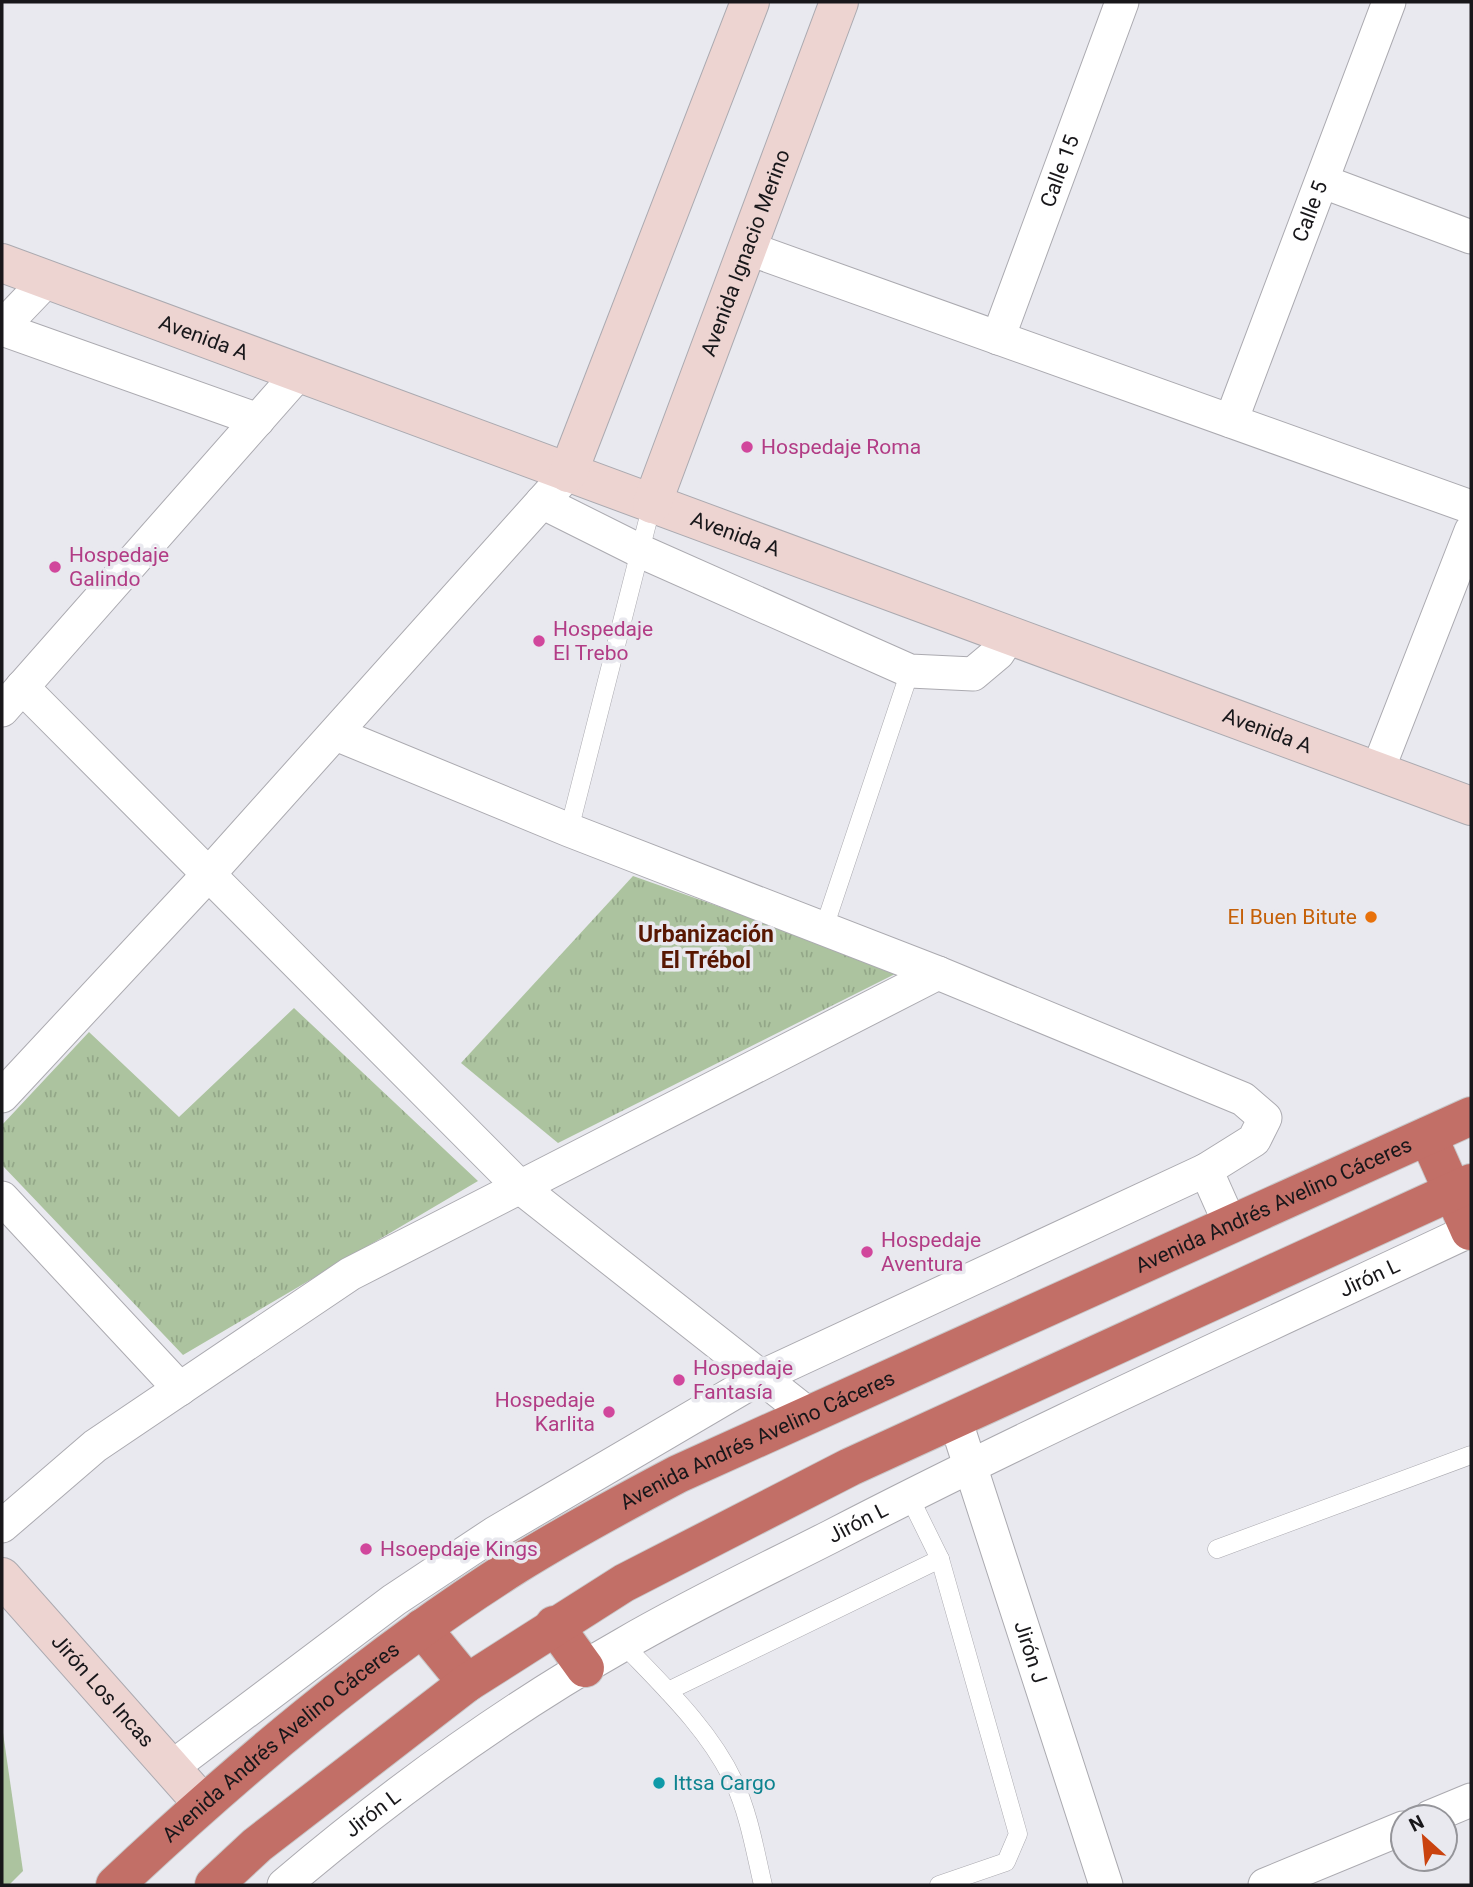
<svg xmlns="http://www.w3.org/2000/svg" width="1473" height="1887" font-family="Roboto,sans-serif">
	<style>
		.grass { fill: #acc39f }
		.park { fill: url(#park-tufts) }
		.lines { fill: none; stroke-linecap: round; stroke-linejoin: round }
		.lane-casing { stroke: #abaab0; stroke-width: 19 }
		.street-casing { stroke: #abaab0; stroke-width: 35 }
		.secondary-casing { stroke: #abaab0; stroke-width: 40 }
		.highway-casing { stroke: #c8c7c8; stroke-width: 40 }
		.lane { stroke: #fff; stroke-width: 18 }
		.street { stroke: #fff; stroke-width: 33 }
		.secondary { stroke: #edd4d1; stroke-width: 38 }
		.highway { stroke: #c26f67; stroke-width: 38 }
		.hotel-dot { fill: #d1479c; stroke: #e9e9ef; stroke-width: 2.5 }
		.food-dot { fill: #e8710a; stroke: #e9e9ef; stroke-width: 2.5 }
		.culture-dot { fill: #0f9aa8; stroke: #e9e9ef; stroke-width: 2.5 }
		.labels { text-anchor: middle; stroke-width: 7; stroke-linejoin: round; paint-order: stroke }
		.street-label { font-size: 21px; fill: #18171a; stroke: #e9e9ef }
		.hotel-label { font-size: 21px; fill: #b23c85; stroke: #e9e9ef; text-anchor: start }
		.food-label { font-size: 21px; fill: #c56008; stroke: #e9e9ef; text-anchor: end }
		.culture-label { font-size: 21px; fill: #0d838f; stroke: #e9e9ef; text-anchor: start }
		.neighbourhood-label { font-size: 23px; font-weight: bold; fill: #581701; stroke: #e9e9ef }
	</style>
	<defs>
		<pattern id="park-tufts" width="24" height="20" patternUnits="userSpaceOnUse" patternTransform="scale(1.75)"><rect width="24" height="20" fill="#acc39f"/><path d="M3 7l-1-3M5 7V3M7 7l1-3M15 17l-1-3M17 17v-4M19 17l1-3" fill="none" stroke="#93a788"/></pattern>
	</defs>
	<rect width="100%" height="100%" fill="#e9e9ef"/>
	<polygon class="grass" points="2,1726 23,1871 9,1885 2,1885"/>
	<g class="park">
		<polygon points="633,876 901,971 558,1143 461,1063"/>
		<polygon points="294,1008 478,1181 183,1355 2,1165 2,1125 89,1032 179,1117"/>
	</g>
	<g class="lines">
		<defs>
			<g id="lane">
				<polyline points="569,830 652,504"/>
				<polyline points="824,928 910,671"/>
				<polyline points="909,1496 940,1559 1018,1834 1006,1862 939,1885"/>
				<polyline points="1217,1549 1471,1455"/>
				<path d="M 623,1644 C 663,1686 709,1729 734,1782 C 749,1814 755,1851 763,1885"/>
				<polyline points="668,1691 940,1559"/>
			</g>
			<g id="street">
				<polyline points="1324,182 1471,237"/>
				<polyline points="747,248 1471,507"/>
				<polyline points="2,327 47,280"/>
				<polyline points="2,329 258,420"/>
				<path id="s1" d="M 998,338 L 1122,2"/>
				<path id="s2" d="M 1231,421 L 1389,2"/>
				<polyline points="542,502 640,551 910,671 973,674 998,653 1009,636"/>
				<polyline points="22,687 520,1187 808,1414"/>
				<polyline points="2,710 299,373"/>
				<polyline points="1377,772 1471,531"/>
				<polyline points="2,1096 207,876 568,473"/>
				<polyline points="1206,1170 1230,1224"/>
				<polyline points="2,1198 180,1389"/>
				<path id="s3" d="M 955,1419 L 1106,1885"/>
				<polyline points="2,1526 95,1446 350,1274 938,973"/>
				<polyline points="171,1768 394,1600 495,1533 761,1377 1206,1170 1254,1140 1265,1118 1243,1099 938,973 569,830 336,734"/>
				<polyline points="1430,1817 1471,1800"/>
				<path id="s4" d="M 284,1885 C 389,1796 504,1712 624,1644 C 691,1605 761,1572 830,1537 C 1040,1428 1257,1331 1471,1230"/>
				<polyline points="1265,1885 1403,1828"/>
			</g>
			<g id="secondary">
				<path id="s5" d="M 2,263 L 1471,806"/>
				<polyline points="568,473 750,2"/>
				<path id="s6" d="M 652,504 L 839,2"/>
				<path id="s7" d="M 2,1577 L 203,1804"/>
			</g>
			<g id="highway">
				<polyline points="1428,1136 1470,1231"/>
				<polyline points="554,1625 585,1668"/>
				<polyline points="422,1628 467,1683"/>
				<path id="s8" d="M 115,1885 C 240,1768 372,1656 516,1565 C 569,1532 623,1503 678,1474 L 1471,1116"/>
				<polyline points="214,1885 257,1845 467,1683 624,1583 850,1467 1471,1183"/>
			</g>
		</defs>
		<use href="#lane" class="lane-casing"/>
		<use href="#street" class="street-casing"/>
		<use href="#secondary" class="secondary-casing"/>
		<use href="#highway" class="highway-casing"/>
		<use href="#lane" class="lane"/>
		<use href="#street" class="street"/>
		<use href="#secondary" class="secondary"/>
		<use href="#highway" class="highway"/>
	</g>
	<g class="hotel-dot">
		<circle cx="747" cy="447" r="7"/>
		<circle cx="55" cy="567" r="7"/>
		<circle cx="539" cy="641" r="7"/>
		<circle cx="867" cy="1252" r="7"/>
		<circle cx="679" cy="1380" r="7"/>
		<circle cx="609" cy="1412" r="7"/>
		<circle cx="366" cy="1549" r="7"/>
	</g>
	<circle class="food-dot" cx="1371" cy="917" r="7"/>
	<circle class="culture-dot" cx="659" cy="1783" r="7"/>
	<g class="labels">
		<g class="street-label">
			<text dy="7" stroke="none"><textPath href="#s1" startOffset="178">Calle 15</textPath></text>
			<text dy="7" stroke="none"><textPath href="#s2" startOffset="224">Calle 5</textPath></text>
			<text dy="7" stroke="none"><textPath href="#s6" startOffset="268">Avenida Ignacio Merino</textPath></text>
			<text dy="7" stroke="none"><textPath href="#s5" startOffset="215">Avenida A</textPath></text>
			<text dy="7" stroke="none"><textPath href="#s5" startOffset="782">Avenida A</textPath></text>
			<text dy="7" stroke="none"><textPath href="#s5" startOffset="1349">Avenida A</textPath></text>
			<text dy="7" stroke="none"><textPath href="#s8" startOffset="1353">Avenida Andrés Avelino Cáceres</textPath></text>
			<text dy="7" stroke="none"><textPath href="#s4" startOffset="1248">Jirón L</textPath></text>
			<text dy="7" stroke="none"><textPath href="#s8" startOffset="786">Avenida Andrés Avelino Cáceres</textPath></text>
			<text dy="7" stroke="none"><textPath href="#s4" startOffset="681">Jirón L</textPath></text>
			<text dy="7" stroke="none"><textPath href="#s3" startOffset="245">Jirón J</textPath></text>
			<text dy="7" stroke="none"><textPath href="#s7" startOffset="152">Jirón Los Incas</textPath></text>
			<text dy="7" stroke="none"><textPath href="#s8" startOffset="219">Avenida Andrés Avelino Cáceres</textPath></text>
			<text dy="7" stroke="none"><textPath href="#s4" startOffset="114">Jirón L</textPath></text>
		</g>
		<g class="hotel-label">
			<text x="761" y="454">Hospedaje Roma</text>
			<text x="69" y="562">Hospedaje<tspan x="69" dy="24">Galindo</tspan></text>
			<text x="553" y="636">Hospedaje<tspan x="553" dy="24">El Trebo</tspan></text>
			<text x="881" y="1247">Hospedaje<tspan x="881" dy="24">Aventura</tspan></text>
			<text x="693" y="1375">Hospedaje<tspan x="693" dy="24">Fantasía</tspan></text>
			<text x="595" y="1407" text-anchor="end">Hospedaje<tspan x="595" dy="24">Karlita</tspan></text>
			<text x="380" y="1556">Hsoepdaje Kings</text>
		</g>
		<g class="food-label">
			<text x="1357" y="924">El Buen Bitute</text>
		</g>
		<g class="culture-label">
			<text x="673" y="1790">Ittsa Cargo</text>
		</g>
		<g class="neighbourhood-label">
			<text x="706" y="942">Urbanización<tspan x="706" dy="26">El Trébol</tspan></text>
		</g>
	</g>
	<rect width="1473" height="1887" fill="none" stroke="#18171a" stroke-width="7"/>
	<g transform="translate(1424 1838) rotate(333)"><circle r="33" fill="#e9e9ef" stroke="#95959a" stroke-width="2"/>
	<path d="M0-5L12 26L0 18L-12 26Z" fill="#ca430f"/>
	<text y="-10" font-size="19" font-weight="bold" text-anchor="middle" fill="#18171a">N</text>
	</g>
</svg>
